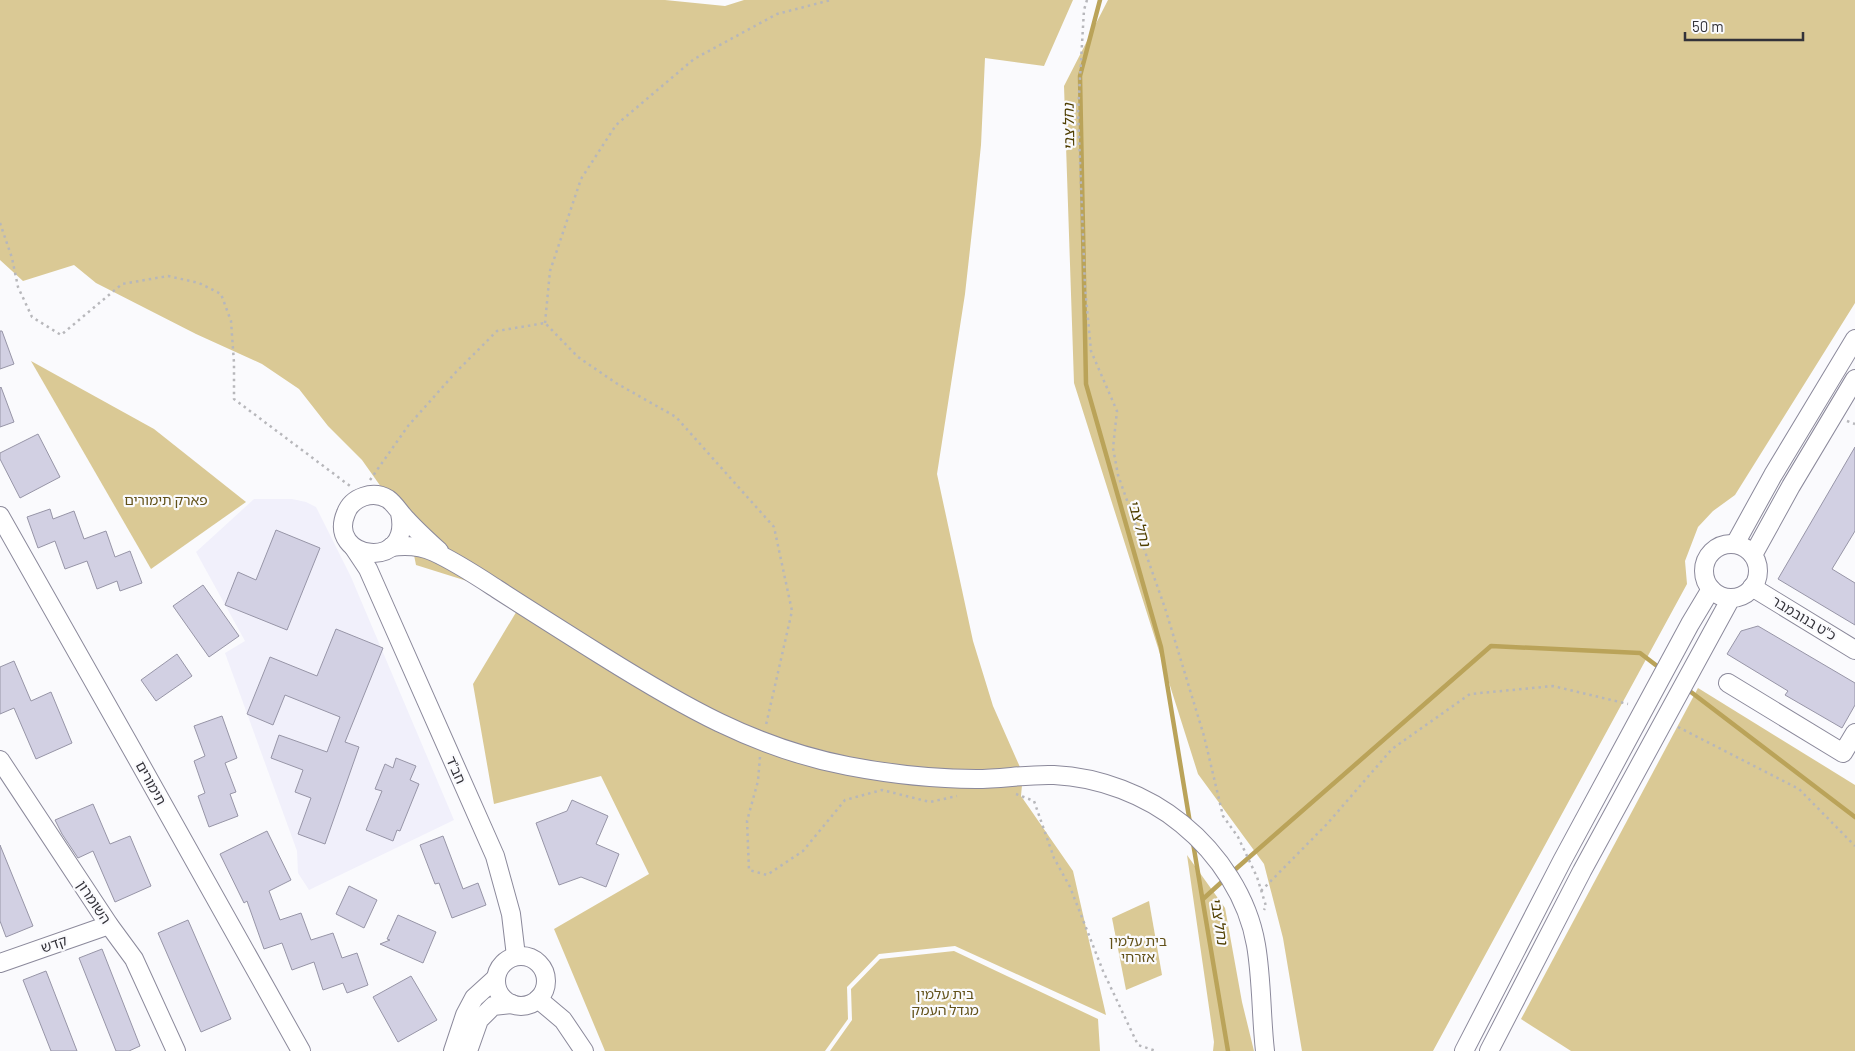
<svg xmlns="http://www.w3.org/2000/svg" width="1855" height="1051" font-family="Barlow,'Noto Sans Hebrew',sans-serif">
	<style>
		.built { fill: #f1f0fb }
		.green { fill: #dac995 }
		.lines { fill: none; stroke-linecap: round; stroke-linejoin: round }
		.stream { stroke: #baa359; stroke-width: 4.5 }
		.building { fill: #d2d0e3; stroke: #9795a7 }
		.minor-casing { stroke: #8b899b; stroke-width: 20 }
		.path { stroke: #b7b7bb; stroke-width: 2.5; stroke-dasharray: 2.5 4; stroke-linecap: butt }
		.minor { stroke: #fff; stroke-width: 18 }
		.labels { text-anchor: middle; stroke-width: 4.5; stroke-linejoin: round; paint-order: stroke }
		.park-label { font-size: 14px; fill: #625119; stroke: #fafafd }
		.street-label { font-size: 14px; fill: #333239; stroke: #fafafd }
		.water-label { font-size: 15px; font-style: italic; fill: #4f3e00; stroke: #fafafd }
	</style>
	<rect width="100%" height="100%" fill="#fafafd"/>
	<polygon class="built" points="254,499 292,499 306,502 316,507 351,577 454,820 309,890 298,873 297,851 225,653 245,641 196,552"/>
	<g class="green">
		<polygon points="0,0 665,0 725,6 744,0 1073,0 1044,66 985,58 981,145 975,204 965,294 937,474 973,641 993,706 1023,774 1021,796 1073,871 1106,1015 955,946 879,954 847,987 848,1019 825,1051 605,1051 554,929 649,874 601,776 494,804 473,684 524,599 416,565 408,525 362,460 328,426 299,389 262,364 196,334 96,283 74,265 23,281 0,260"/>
		<polygon points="1108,0 1855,0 1855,303 1735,495 1713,511 1698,527 1685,561 1687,584 1433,1051 1302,1051 1283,938 1264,864 1198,774 1074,383 1064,86"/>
		<polygon points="31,361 154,429 246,502 151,569"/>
		<polygon points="1698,688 1855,785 1855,1051 1571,1051 1521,1019"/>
		<polygon points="1187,855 1225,908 1242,1002 1254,1051 1213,1051 1214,1042"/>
		<polygon points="1149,901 1162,975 1126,990 1112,918"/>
		<polygon points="954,951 1098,1019 1100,1051 830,1051 852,1020 851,989 880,959"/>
	</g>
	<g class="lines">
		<g class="stream">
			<polyline points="1100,0 1080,76 1086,384 1161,647 1190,823"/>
			<polyline points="1687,689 1855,817"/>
			<polyline points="1193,843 1228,1051"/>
			<polyline points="1230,874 1491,646 1640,653 1661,669"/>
			<polyline points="1203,899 1225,879"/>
		</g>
	</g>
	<g class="building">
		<polygon points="0,331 2,331 14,364 0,369"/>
		<polygon points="1,387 14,422 0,427 0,388"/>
		<polygon points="38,434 60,477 20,498 0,459 0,453"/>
		<polygon points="1855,447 1855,531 1832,569 1855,583 1855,625 1778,579"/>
		<polygon points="50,509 53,519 74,511 84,539 106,531 115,557 130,551 142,583 120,591 117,581 97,589 87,561 65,569 55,541 38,548 27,517"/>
		<polygon points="276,530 320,548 287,630 225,605 238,572 256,580"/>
		<polygon points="203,585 239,636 209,657 173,606"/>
		<polygon points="1758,626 1855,683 1855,705 1842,728 1785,695 1788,691 1727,654 1741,631"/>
		<polygon points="336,629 383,648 345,742 359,747 325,844 298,834 311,798 295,792 303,770 271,758 279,735 327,752 340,717 285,695 273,725 247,714 270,657 317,676"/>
		<polygon points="177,654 192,676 156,701 141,680"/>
		<polygon points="14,661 31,701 51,692 72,743 36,759 14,708 0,714 0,667"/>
		<polygon points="222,716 237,758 225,763 236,792 230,794 238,816 209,827 198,796 205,793 194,761 205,756 194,726"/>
		<polygon points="396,758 416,766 410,780 419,784 400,831 397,830 393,841 366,830 382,791 375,789 385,764 393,768"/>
		<polygon points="572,800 608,816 596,844 619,854 606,887 581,877 559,885 536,823 567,811"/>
		<polygon points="93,804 110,844 130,836 151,886 115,902 93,851 78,858 62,834 55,820"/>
		<polygon points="267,831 291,880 269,891 280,920 301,913 311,940 333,933 342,958 357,953 368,985 347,993 343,983 323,990 314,962 292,970 282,943 264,949 247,901 244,903 220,854"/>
		<polygon points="443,836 463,889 478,883 486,905 452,918 439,883 435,884 420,845"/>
		<polygon points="0,845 33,926 6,937 0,921"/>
		<polygon points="349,886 377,900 364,928 336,914"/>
		<polygon points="398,915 436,932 423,963 380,944 390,940 387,939"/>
		<polygon points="188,920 231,1019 201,1032 158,933"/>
		<polygon points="102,949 140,1046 129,1051 116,1051 79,958"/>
		<polygon points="46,971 77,1051 51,1051 23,980"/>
		<polygon points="411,976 437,1020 398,1042 373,997"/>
	</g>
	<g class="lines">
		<defs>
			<g id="minor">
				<path d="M 400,513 C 413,572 326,560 346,513 C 352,497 373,490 388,499 C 395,504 400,513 406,519 C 416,530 428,541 439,551"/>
				<polyline points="0,516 133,751 301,1051"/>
				<polyline points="1735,544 1773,475 1855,339"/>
				<circle cx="1731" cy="571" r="27"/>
				<path d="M 391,547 C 405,545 421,546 434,552 C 456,562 477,576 497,589 C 531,611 566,633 601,655 C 681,705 754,748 848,766 C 890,774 933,779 976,779 C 1002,779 1028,774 1054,775 C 1099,777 1147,795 1182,824 C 1219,854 1248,898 1256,945 C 1262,980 1261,1016 1265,1051"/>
				<polyline points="354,548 368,569 495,856 511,914 516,956"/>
				<polyline points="1753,555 1791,486 1855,379"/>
				<polyline points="1752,587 1855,650"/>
				<polyline points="1728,683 1843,753 1855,733"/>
				<polyline points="0,760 109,925 134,959 176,1051"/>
				<circle cx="521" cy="981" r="25"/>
				<polyline points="0,963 109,925"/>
				<polyline points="538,999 563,1020 584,1051"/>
				<polyline points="453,1051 465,1015 474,998 496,978"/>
				<polyline points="468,1051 479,1020 493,1006 512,1004"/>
				<polyline points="1464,1051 1562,861 1690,624 1711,589"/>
				<polyline points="1489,1051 1582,871 1731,598"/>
			</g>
		</defs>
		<use href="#minor" class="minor-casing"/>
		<g class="path">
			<polyline points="1087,0 1084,10 1078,112 1085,286 1091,351 1117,411 1113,448 1118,475 1165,608 1204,736 1223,816 1238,837 1257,877 1266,906 1264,910"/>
			<polyline points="0,223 12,258 18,287 32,317 61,335 122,284 168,276 199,283 221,294 231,321 234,363 234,399 350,486"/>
			<polyline points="545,323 550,271 581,179 616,125 694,59 777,14 831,0"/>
			<polyline points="1847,421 1855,424"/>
			<polyline points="370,480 408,426 456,372 497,331 545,323 578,357 616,383 676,417 774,527 792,611 766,725"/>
			<polyline points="1678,727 1799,789 1855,846"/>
			<polyline points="760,757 758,781 747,821 749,870 767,875 803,851 845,800 882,790 930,802 957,796"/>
			<polyline points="1016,794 1034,801 1054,858 1070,887 1103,971 1138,1045 1156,1051"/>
			<polyline points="1261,891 1327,824 1392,749 1470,694 1553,686 1628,704"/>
		</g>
		<use href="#minor" class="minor"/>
	</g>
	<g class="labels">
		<g class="park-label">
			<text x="166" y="505">פארק תימורים</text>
			<text x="1138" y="946">בית עלמין<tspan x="1138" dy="16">אזרחי</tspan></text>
			<text x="945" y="999">בית עלמין<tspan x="945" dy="16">מגדל העמק</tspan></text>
		</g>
		<g class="street-label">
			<text transform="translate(1804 618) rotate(31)" y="5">כ"ט בנובמבר</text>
			<text transform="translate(456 770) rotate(66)" y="5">חב"ד</text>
			<text transform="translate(151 783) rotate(61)" y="5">תימורים</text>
			<text transform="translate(94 902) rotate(56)" y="5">השומרון</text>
			<text transform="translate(54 944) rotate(-19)" y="5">קדש</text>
		</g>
		<g class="water-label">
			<text transform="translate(1069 127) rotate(-91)" y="5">נחל צבי</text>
			<text transform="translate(1139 523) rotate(74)" y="5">נחל צבי</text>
			<text transform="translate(1219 921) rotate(81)" y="5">נחל צבי</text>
		</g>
	</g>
	<path d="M1685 32v8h118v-8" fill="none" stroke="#333239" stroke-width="2.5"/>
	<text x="1692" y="32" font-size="15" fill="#333239" stroke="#fafafd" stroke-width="4" paint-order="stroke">50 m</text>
</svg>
